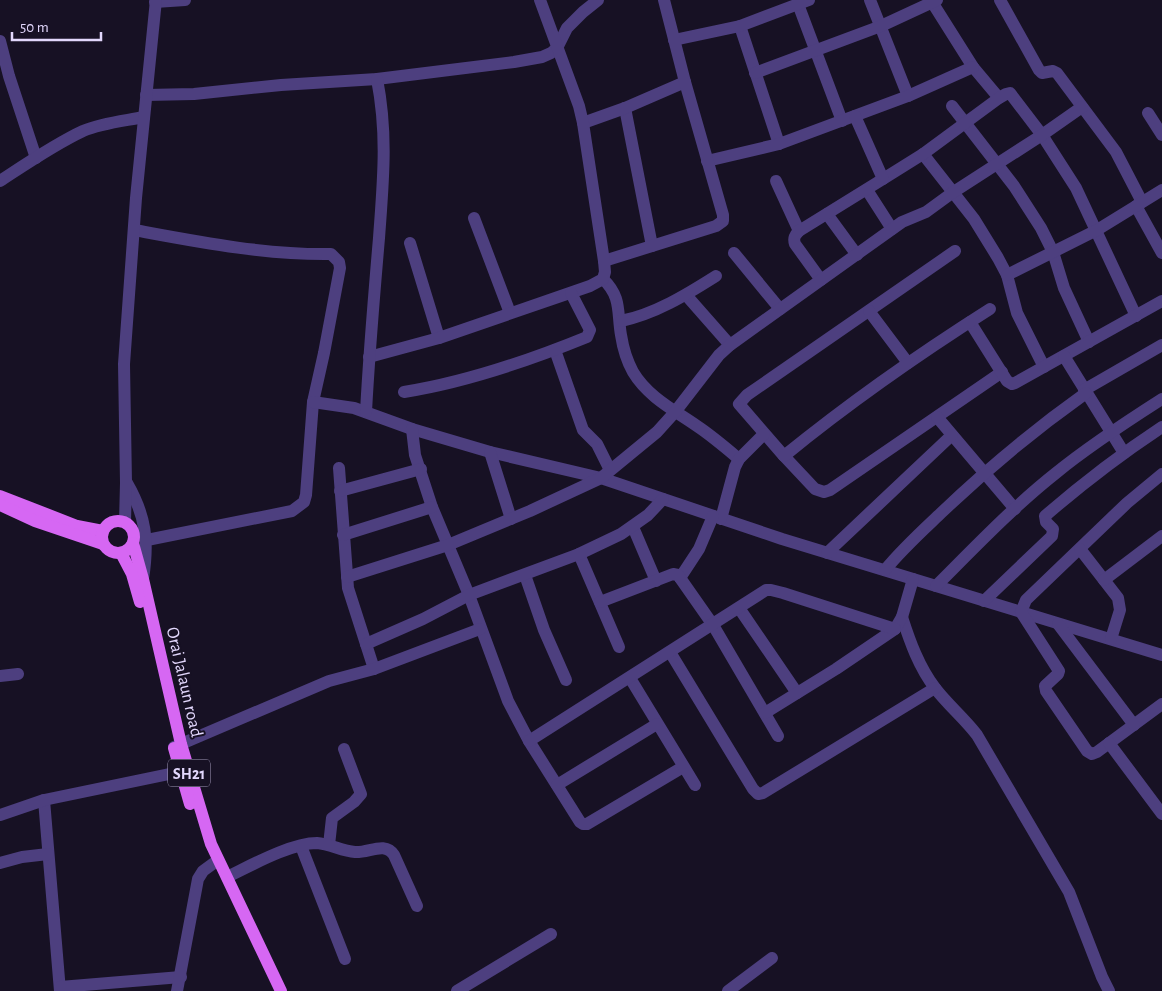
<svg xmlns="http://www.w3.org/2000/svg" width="1162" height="991" font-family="'Alegreya Sans',sans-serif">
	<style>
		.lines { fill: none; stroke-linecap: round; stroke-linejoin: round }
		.minor { stroke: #4d3f7f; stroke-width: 12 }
		.major { stroke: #d667f3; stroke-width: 12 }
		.labels { text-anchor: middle; stroke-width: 4; stroke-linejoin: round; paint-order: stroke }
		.shield { fill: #171124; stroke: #a59cbb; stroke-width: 1 }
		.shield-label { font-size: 16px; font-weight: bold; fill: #e2d7fc }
		.street-label { font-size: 18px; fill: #e2d7fc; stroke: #171124 }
	</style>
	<rect width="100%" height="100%" fill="#171124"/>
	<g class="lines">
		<g class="minor">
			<polyline points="870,0 908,96"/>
			<polyline points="1000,0 1039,70 1042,73 1053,71 1057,73 1116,152 1142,202"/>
			<polyline points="155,2 185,0"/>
			<polyline points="932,2 973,67 999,98"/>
			<polyline points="798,4 842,121"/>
			<polyline points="740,26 779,144"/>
			<polyline points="674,40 740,26 809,0"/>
			<polyline points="0,41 9,76 36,158"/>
			<polyline points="755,73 881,26 937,0"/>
			<polyline points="146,95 194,94 281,85 377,79 514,62 542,57 551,53 557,48 567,28 583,12 598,0"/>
			<polyline points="952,106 1014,186 1041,228 1053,252 1064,288 1089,342"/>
			<polyline points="625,108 652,246"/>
			<polyline points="1148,113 1162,135"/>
			<polyline points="583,123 625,108 685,82"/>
			<polyline points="923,154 974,219 998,258 1007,275 1017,313 1044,367"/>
			<polyline points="707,161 779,144 908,96 973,67"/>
			<polyline points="883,179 923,154 999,98 1006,94 1010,93 1042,135 1076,188 1136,316"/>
			<path d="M 0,181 C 26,164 55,144 83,131 C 102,123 124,121 144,117"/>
			<polyline points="776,181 799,231"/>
			<polyline points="867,190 892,229"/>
			<polyline points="1136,206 1162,253"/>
			<polyline points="827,214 857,255"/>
			<polyline points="474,218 510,313"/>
			<path d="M 134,230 C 199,242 265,255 331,254 L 339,262 L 340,268 L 324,353 L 313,402 L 306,495 L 304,502 L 292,511 L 147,540"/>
			<polyline points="410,243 439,338"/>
			<polyline points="955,251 747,395 739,404 784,456 815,489 824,492 830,490 1002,372"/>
			<polyline points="734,253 780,309"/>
			<polyline points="604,261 716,226 723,221 723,215 685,82 664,0"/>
			<polyline points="1007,275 1097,230 1162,190"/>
			<path d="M 603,279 C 622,297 617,313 621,335 C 623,348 627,361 633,372 C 648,397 674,410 697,426 C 712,436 726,448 739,459"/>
			<path d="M 821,280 L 795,244 C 793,238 795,235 799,231 L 883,179 L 855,116"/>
			<polyline points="686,295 730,345"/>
			<polyline points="869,311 908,363"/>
			<path d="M 621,321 C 655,314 686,295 716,276"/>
			<polyline points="970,322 1007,381 1012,384 1015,383 1162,301"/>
			<polyline points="555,350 583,430 597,444 610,470"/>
			<polyline points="1064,356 1124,453"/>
			<polyline points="369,357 439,338 590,286 603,279 605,272 604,261 583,123 579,106 540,0"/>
			<polyline points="1084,390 1162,345"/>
			<path d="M 404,392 C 467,382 528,361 587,337 L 590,330 L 571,293"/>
			<polyline points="313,402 354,408 412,429 490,452 601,478 782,539 1162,655"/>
			<path d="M 366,412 C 369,354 374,296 379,238 C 383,182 388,135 377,79"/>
			<polyline points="937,417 1015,509"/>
			<polyline points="412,429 415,455 432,507 469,595 508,701 529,741 580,822 583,824 587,824 683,767"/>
			<polyline points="490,452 511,519"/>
			<path d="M 784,456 C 849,403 919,354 990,309"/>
			<polyline points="339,468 348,588 374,669"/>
			<polyline points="1162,474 1127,503 1026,600 1021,612 1059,671 1058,674 1045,686 1046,691 1087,751 1092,754 1097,752 1162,704"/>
			<path d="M 127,483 C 146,516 149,541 143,579"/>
			<polyline points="340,491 421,469"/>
			<polyline points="721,519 735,467 739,459 764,434"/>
			<polyline points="125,522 126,483 124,364 136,198 156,0"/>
			<polyline points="633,527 656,581"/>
			<polyline points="343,535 432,507"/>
			<polyline points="1080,549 1118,598 1120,610 1111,639"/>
			<polyline points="827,553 952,435"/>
			<polyline points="579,554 619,647"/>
			<path d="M 885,570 C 902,549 922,531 941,513 C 987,469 1034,430 1086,393"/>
			<polyline points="525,575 544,630 566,680"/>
			<polyline points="347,577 448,545 530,511 601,478 657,432 675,412 719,355 730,345 902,222 926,212 952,193 1042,135 1082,107"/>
			<polyline points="680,578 699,549 713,516"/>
			<polyline points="1104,580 1162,536"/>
			<path d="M 936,586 C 975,547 1013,507 1056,473 C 1089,446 1126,422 1162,399"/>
			<path d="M 984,601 L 1052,536 L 1053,529 L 1046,522 L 1045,516 C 1082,484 1121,454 1162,427"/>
			<polyline points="600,602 673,574 678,575 713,625 778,736"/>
			<polyline points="739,608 797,693"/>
			<path d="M 902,617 C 910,642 919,667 935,688 C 948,705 964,718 977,735 L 1069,892 L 1102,977 L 1109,991"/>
			<polyline points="1058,624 1134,725"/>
			<polyline points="366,644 423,619 469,595 579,554 621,534 648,515 663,499"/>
			<polyline points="670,652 753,789 758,794 763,793 935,688"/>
			<polyline points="0,676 18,674"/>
			<polyline points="630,678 695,785"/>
			<polyline points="765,713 836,669 895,629 902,617 913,579"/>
			<polyline points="529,741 766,590 771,590 783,593 895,629"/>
			<polyline points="1109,743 1162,814"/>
			<polyline points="174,747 329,681 374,669 480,629"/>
			<polyline points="557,785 657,724"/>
			<polyline points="44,800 60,991"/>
			<polyline points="0,815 44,800 179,772"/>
			<polyline points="329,845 332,818 354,802 361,794 344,749"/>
			<polyline points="301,846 345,959"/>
			<polyline points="0,863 22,857 48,854"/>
			<path d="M 227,877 C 250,866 291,843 317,843 C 330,844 342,851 355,852 C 369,853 385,841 394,855 L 417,906"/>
			<polyline points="60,987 181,977"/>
			<polyline points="177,991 198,879 203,871 218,860"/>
			<polyline points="457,991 551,934"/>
			<polyline points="728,991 772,958"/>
		</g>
		<g class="major">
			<polyline points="0,496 77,526 103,531"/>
			<polyline points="0,505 35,521 103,544"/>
			<circle cx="118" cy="537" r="16"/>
			<polyline points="133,543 143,579 181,744 211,844 281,991"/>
			<polyline points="121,553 132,574 140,602"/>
			<polyline points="174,748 190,804"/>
		</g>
	</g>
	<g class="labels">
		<rect class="shield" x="168" y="759.5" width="42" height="27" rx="4"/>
		<g class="shield-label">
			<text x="189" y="779">SH21</text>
		</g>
		<g class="street-label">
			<text transform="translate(185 682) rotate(77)" y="6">Orai Jalaun road</text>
		</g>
	</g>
	<path d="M12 32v8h89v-8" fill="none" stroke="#e2d7fc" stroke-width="2.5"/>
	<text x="20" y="32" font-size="15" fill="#e2d7fc" stroke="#171124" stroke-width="4" paint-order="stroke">50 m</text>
</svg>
